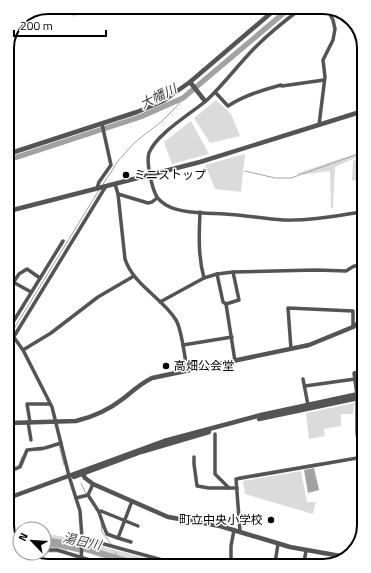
<svg xmlns="http://www.w3.org/2000/svg" width="371" height="573" font-family="'Titillium Web','Noto Sans JP',sans-serif">
	<style>
		.green { fill: #dbdbdb }
		.water { fill: #a2a2a2 }
		.lines { fill: none; stroke-linecap: round; stroke-linejoin: round }
		.stream { stroke: #a2a2a2; stroke-width: 1 }
		.river { stroke: #a2a2a2; stroke-width: 5.5 }
		.minor { stroke: #545454; stroke-width: 3.5 }
		.tertiary { stroke: #545454; stroke-width: 4.5 }
		.poi-dot { fill: #000; stroke: #fff; stroke-width: 1.5 }
		.labels { text-anchor: middle; stroke-width: 3; stroke-linejoin: round; paint-order: stroke }
		.poi-label { font-size: 12px; fill: #000; stroke: #fff; text-anchor: start }
		.water-label { font-size: 13px; font-style: italic; fill: #434343; stroke: #fff }
		.rim { fill: none; stroke: #000; stroke-width: 2 }
	</style>
	<rect width="100%" height="100%" fill="#fff"/>
	<g class="green">
		<polygon points="70,7 97,7 73,17"/>
		<polygon points="216,100 231,114 240,136 210,143 194,118"/>
		<polygon points="191,121 209,154 172,164 164,142"/>
		<polygon points="358,153 359,156 335,167 333,208 331,209 330,171 298,175 298,173"/>
		<polygon points="245,154 241,192 215,189 205,165"/>
		<polygon points="361,157 361,178 352,181 353,160"/>
		<polygon points="354,403 353,414 341,414 341,426 324,429 325,436 309,439 306,413"/>
		<polygon points="301,471 307,502 316,502 313,514 245,494 243,481"/>
		<polygon points="44,533 70,538 168,564 119,565 92,554 68,548 66,553 44,553"/>
	</g>
	<g class="water">
		<polygon points="314,468 319,490 308,493 304,470"/>
		<polygon points="44,537 70,541 147,564 128,565 53,542 44,541"/>
	</g>
	<g class="lines">
		<g class="stream">
			<polyline points="245,171 275,178 291,178 361,153"/>
			<polyline points="102,186 118,161 134,143 161,122 178,105 183,98"/>
			<polyline points="12,332 99,190"/>
			<polyline points="59,445 64,465"/>
			<polyline points="36,451 43,450"/>
			<polyline points="11,469 19,465 22,457"/>
			<polyline points="238,477 320,463"/>
			<polyline points="81,483 86,494"/>
			<polyline points="101,523 102,532 112,545"/>
			<polyline points="115,552 118,557"/>
		</g>
		<g class="river">
			<polyline points="8,160 140,117 183,98 291,7"/>
			<polyline points="44,544 60,545 81,550"/>
			<polyline points="15,548 20,546"/>
		</g>
		<g class="minor">
			<path d="M 303,7 C 283,22 264,37 248,55 C 234,70 222,86 207,100 C 192,113 156,134 149,153 C 146,162 152,189 157,197 C 159,200 163,203 166,205 C 181,214 208,213 225,214 C 245,215 264,219 283,220 C 309,221 335,216 361,212"/>
			<path d="M 215,92 L 228,106 C 245,95 263,90 281,85 L 282,86 L 324,80"/>
			<polyline points="319,125 325,77 323,60 333,40 335,29 333,20 326,7"/>
			<path d="M 115,184 L 118,194 L 125,259 C 134,286 162,297 176,320 C 182,330 185,358 187,371"/>
			<polyline points="97,188 99,182 111,165 102,124"/>
			<polyline points="118,194 148,203 152,202 157,198"/>
			<path d="M 200,212 C 199,235 198,256 204,278"/>
			<polyline points="217,274 223,302 226,304 235,361"/>
			<polyline points="13,282 31,292"/>
			<polyline points="9,289 19,274 27,269 40,278"/>
			<polyline points="160,302 204,278 217,274 233,272 316,270 346,271 354,266 362,266"/>
			<polyline points="226,304 239,300 233,272"/>
			<polyline points="10,327 63,241"/>
			<polyline points="10,332 23,350 52,407 69,476 80,511 82,538 81,565"/>
			<polyline points="10,343 106,186"/>
			<polyline points="183,345 232,337"/>
			<polyline points="291,349 288,308 353,311 353,327"/>
			<polyline points="23,350 51,333 98,297 134,276"/>
			<polyline points="363,371 354,373 357,395 357,433 363,472"/>
			<polyline points="303,379 308,405"/>
			<polyline points="305,386 355,379"/>
			<polyline points="28,422 31,440"/>
			<polyline points="30,422 27,404 50,404"/>
			<polyline points="215,434 215,474 229,488"/>
			<polyline points="194,457 194,464 197,486 209,488 237,488"/>
			<polyline points="11,471 20,467 27,450 45,448 61,443"/>
			<polyline points="88,495 99,512 104,527 107,534 118,538 132,501"/>
			<polyline points="76,498 88,495 93,484"/>
			<polyline points="99,512 101,511 138,526"/>
			<polyline points="240,531 236,479 363,457"/>
			<polyline points="82,538 177,564"/>
			<polyline points="118,538 131,542"/>
			<polyline points="44,550 57,550 106,565"/>
			<polyline points="19,552 20,552"/>
			<polyline points="304,562 306,551"/>
			<polyline points="231,563 231,546 234,530"/>
			<polyline points="275,563 278,544"/>
		</g>
		<g class="tertiary">
			<polyline points="190,82 205,101"/>
			<polyline points="8,154 137,112 163,101 190,82 278,7"/>
			<polyline points="9,211 200,162 360,112"/>
			<polyline points="259,419 363,397"/>
			<path d="M 10,423 L 76,421 C 93,417 110,409 124,398 C 134,390 140,384 152,378 L 309,345 L 353,327 L 362,320"/>
			<polyline points="83,474 85,478 93,484 168,517 220,526 290,547 346,557"/>
			<polyline points="74,477 141,452 209,432"/>
			<polyline points="11,497 164,441 261,415 363,393"/>
		</g>
	</g>
	<g class="poi-dot">
		<circle cx="126" cy="175" r="4"/>
		<circle cx="166" cy="366" r="4"/>
		<circle cx="271" cy="520" r="4"/>
	</g>
	<g class="labels">
		<g class="poi-label">
			<text x="134" y="179">ミニストップ</text>
			<text x="174" y="370">高畑公会堂</text>
			<text x="263" y="524" text-anchor="end">町立中央小学校</text>
		</g>
		<g class="water-label">
			<text transform="translate(158 96) rotate(-26)" y="5">大幡川</text>
			<text transform="translate(82 541) rotate(12)" y="5">湯日川</text>
		</g>
	</g>
	<path d="M0 0H371V573H0ZM48 14H323A34 34 0 0 1 357 48V525A34 34 0 0 1 323 559H48A34 34 0 0 1 14 525V48A34 34 0 0 1 48 14Z" fill="#fff" fill-rule="evenodd"/>
	<path class="rim" d="M48 14H323A34 34 0 0 1 357 48V525A34 34 0 0 1 323 559H48A34 34 0 0 1 14 525V48A34 34 0 0 1 48 14Z"/>
	<g transform="translate(32 541) rotate(295)"><circle r="19" fill="#ffffff" stroke="#999999"/>
	<path d="M0-3L7 15L0 10L-7 15Z" fill="#000000"/>
	<text y="-6" font-size="11" font-weight="bold" text-anchor="middle" fill="#000000">N</text>
	</g>
	<path d="M14 30v6h92v-6" fill="none" stroke="#000000" stroke-width="2"/>
	<text x="20" y="30" font-size="12" fill="#000000" stroke="#ffffff" stroke-width="3" paint-order="stroke">200 m</text>
</svg>
